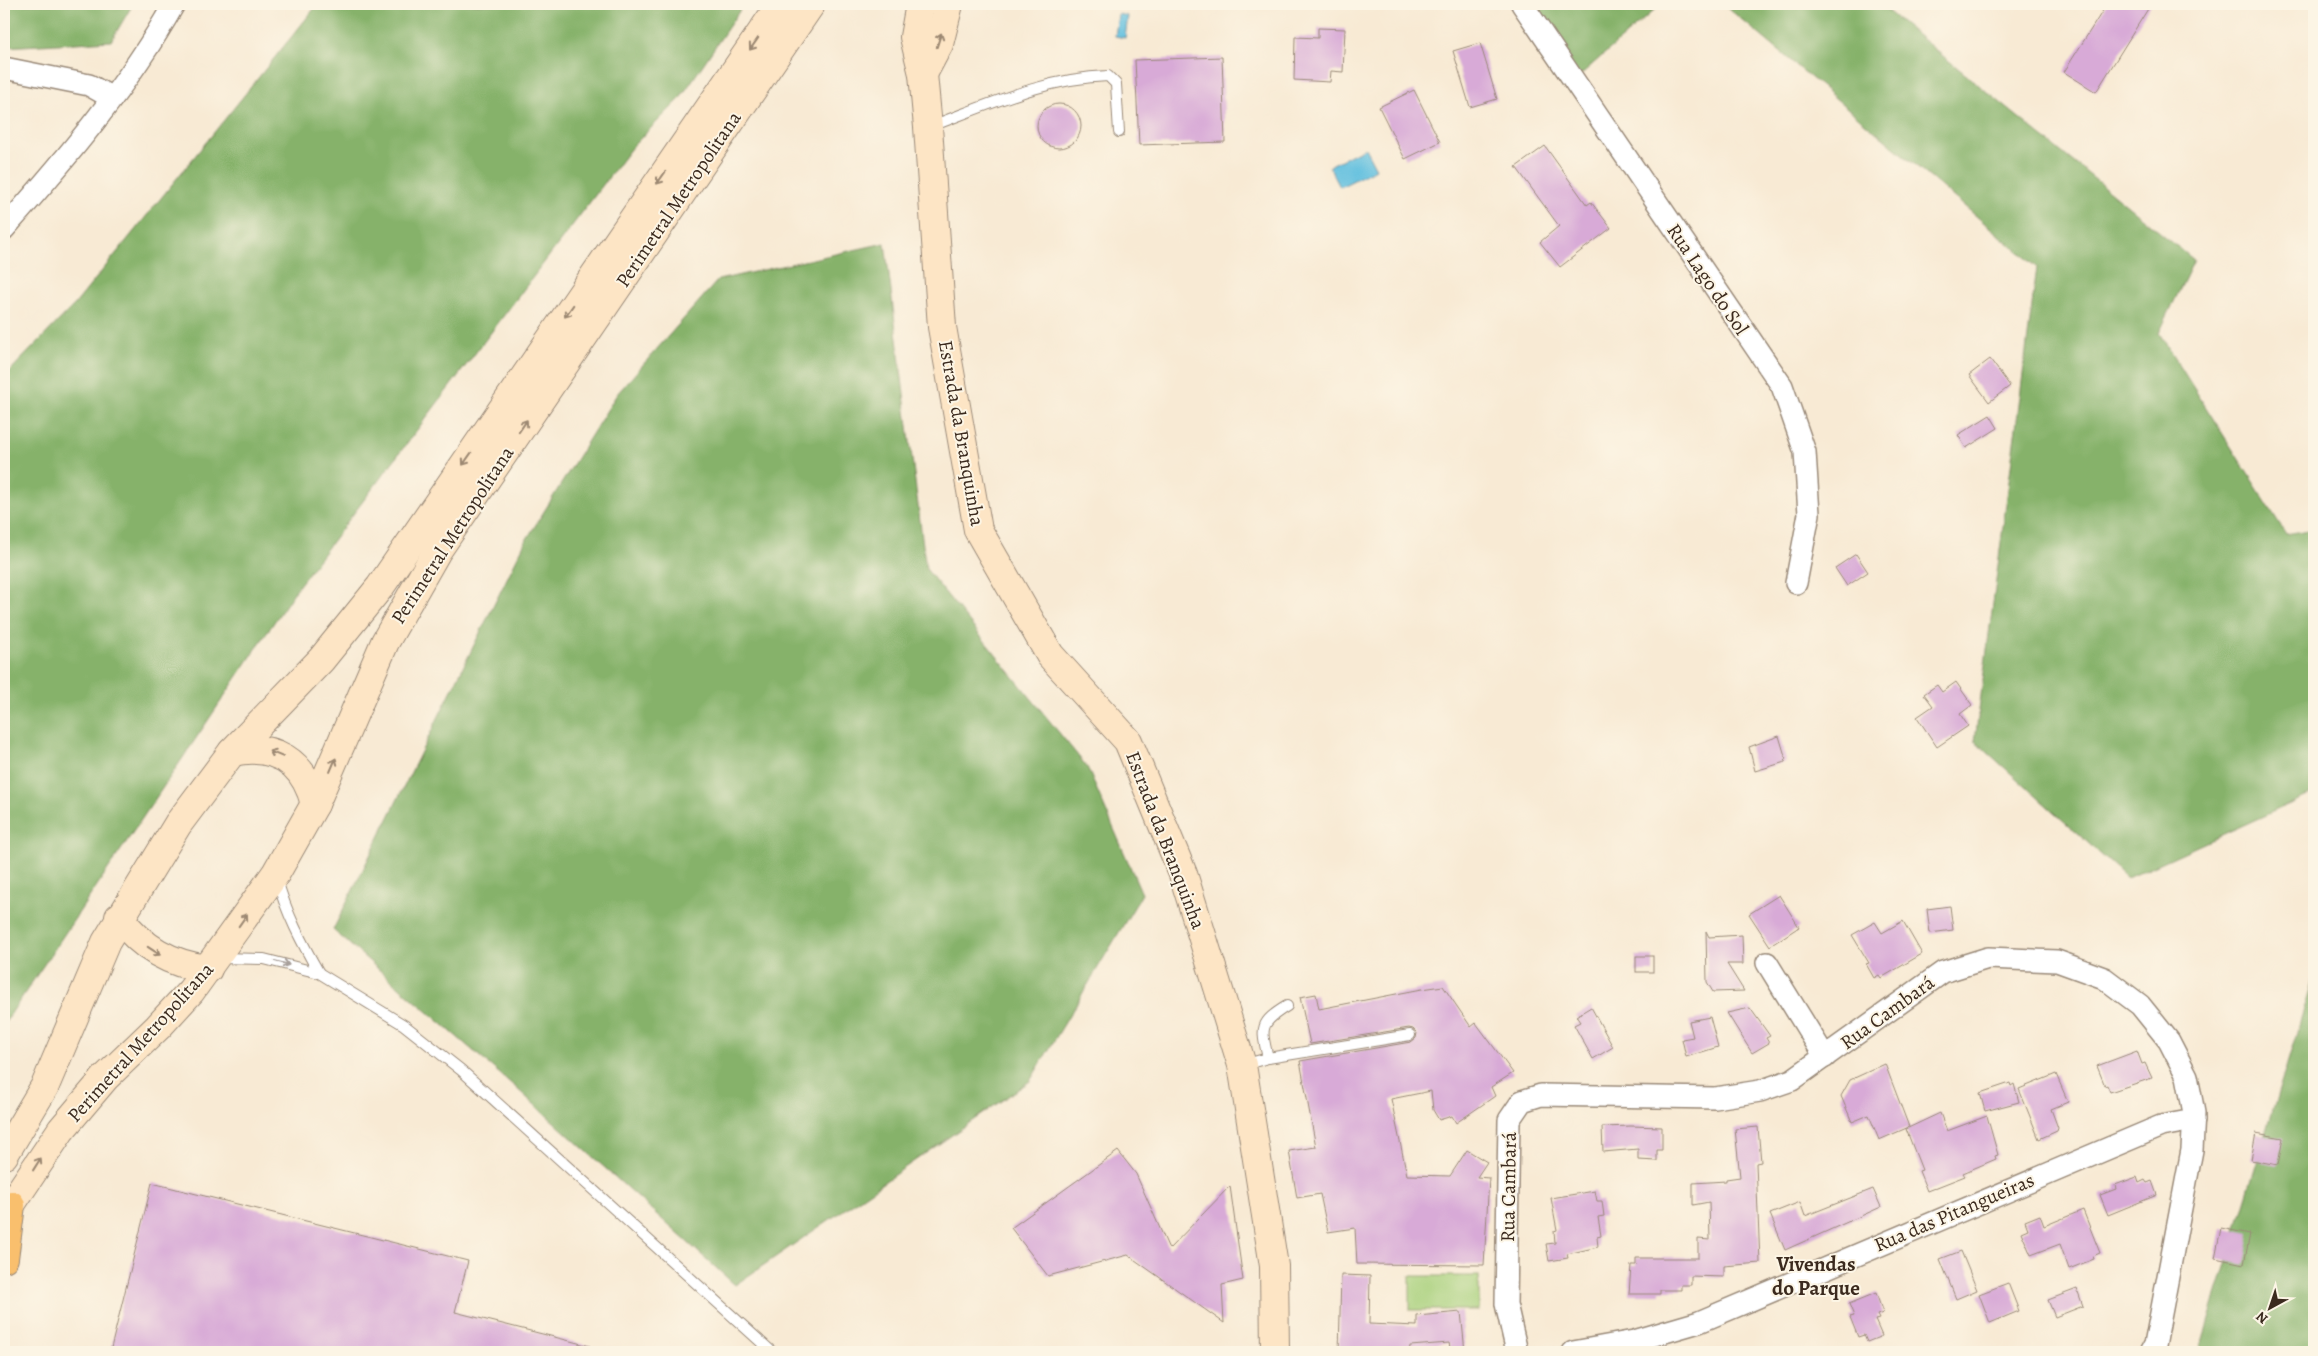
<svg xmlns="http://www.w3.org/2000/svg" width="2318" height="1356" font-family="Alegreya,serif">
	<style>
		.green { fill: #a8d07b; stroke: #727d4c }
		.forest { fill: #86b26b; stroke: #606e44 }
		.water { fill: #60bfdf; stroke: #4e747e }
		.building { fill: #d8aad7 }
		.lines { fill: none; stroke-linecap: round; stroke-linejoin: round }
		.lane-casing { stroke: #9a8a79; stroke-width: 12 }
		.street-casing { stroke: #9a8a79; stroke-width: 24 }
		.secondary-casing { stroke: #9a8a79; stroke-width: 30 }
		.primary-casing { stroke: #9a8a79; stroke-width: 30 }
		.lane { stroke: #fff; stroke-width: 10 }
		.street { stroke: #fff; stroke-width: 21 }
		.secondary { stroke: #fde5c5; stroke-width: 28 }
		.primary { stroke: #f9bf6d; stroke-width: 28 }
		.oneway { stroke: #9c8872 }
		.oneway2 { stroke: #a79f9a }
		.labels { text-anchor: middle; stroke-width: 4; stroke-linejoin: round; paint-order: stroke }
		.street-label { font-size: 20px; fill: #3b2a1e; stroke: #fcf5e5 }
		.neighbourhood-label { font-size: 21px; font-weight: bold; fill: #3b2a1e; stroke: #fcf5e5 }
	</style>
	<rect width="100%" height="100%" fill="#fcf5e5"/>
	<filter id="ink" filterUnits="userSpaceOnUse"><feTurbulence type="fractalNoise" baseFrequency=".02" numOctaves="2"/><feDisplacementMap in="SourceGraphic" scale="10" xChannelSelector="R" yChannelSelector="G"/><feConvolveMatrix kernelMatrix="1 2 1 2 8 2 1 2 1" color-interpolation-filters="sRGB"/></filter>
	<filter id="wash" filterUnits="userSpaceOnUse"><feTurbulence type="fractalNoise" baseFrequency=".0096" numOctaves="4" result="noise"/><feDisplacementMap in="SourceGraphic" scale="20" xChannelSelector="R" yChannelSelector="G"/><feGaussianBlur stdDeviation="1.12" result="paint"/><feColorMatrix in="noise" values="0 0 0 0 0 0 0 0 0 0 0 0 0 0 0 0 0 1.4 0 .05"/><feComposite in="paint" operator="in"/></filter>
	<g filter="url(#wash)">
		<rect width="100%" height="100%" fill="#f8ead4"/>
		<rect class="green" x="1410" y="1276" width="69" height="34"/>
		<g class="forest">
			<polygon points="4,4 133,4 111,41 4,47"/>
			<polygon points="318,4 744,4 679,100 631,148 297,588 4,1024 4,377 76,303"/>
			<polygon points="1530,4 1661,4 1577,78"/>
			<polygon points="1723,4 1879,4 2194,260 2159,333 2286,534 2314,529 2314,793 2127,878 1975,741 2037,267"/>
			<polygon points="885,243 926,569 1087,767 1142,894 1030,1081 735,1285 514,1086 333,930 525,542 617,394 718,280"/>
			<polygon points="2314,976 2314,1352 2199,1352"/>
		</g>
		<g class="water">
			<polygon points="1118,14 1128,16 1125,38 1115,36"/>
			<polygon points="1365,148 1376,169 1340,187 1329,166"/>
		</g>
		<g id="blocks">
			<g class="building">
				<polygon points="2107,4 2151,4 2096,92 2064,72"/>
				<polygon points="1318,28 1345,29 1343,72 1331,71 1330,82 1294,80 1295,37 1318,38"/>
				<polygon points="1480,43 1497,99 1470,107 1453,51"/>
				<polygon points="1222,57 1225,142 1139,145 1135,60"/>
				<polygon points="1414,90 1440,142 1405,159 1379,107"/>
				<circle cx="1059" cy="126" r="22"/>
				<polygon points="1545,146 1587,205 1591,202 1611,228 1560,267 1540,242 1559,226 1516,167"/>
				<polygon points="1990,359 2010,386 1989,402 1969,375"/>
				<polygon points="1990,415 1998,428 1966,448 1958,435"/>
				<polygon points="1856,554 1868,572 1847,586 1835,568"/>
				<polygon points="1956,682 1972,705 1960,714 1968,726 1937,747 1917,717 1933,706 1924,694 1937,685 1942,692"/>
				<polygon points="1779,736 1786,759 1785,762 1755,771 1749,747"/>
				<polygon points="1779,895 1799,927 1770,946 1749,914"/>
				<polygon points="1950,906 1953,930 1930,933 1927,909"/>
				<polygon points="1903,921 1922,954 1881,978 1879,975 1874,978 1866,964 1869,963 1852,935 1875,922 1882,933"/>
				<polygon points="1706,931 1709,937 1742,935 1743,964 1727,964 1744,991 1713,992 1707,982"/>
				<rect x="1636" y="956" width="17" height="16"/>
				<polygon points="1443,986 1471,1027 1476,1023 1513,1073 1491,1087 1495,1096 1456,1123 1452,1116 1439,1120 1433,1110 1431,1091 1391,1099 1407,1175 1450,1176 1467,1150 1487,1162 1477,1177 1489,1178 1484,1265 1357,1264 1355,1228 1328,1232 1320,1194 1297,1198 1289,1151 1316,1147 1300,1061 1411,1042 1416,1038 1417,1033 1413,1029 1409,1028 1310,1044 1300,997 1316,994 1319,1009 1422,989"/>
				<polygon points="1591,1007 1613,1047 1593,1059 1574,1025 1580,1022 1576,1016"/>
				<polygon points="1750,1008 1770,1036 1766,1038 1769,1043 1752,1053 1727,1013"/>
				<polygon points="1710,1017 1718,1047 1686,1057 1682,1039 1693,1037 1689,1021"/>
				<polygon points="2137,1051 2142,1064 2145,1063 2152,1078 2110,1092 2107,1085 2105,1086 2097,1066"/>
				<polygon points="1885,1064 1909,1127 1879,1140 1869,1115 1852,1122 1841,1096 1850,1080"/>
				<polygon points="2056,1074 2068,1102 2051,1109 2058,1128 2057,1131 2039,1139 2019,1089"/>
				<polygon points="2010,1083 2011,1086 2014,1084 2019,1102 1985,1111 1980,1093"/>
				<polygon points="1940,1113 1947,1131 1987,1116 1998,1155 1995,1156 1996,1159 1963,1173 1965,1176 1927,1191 1919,1171 1922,1170 1906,1129"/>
				<polygon points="1631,1126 1662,1127 1662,1150 1657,1150 1657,1161 1638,1160 1638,1149 1603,1152 1602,1127"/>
				<polygon points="1758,1127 1761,1162 1756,1163 1760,1263 1724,1266 1724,1277 1691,1276 1691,1285 1681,1285 1681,1290 1660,1290 1660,1294 1629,1294 1631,1265 1636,1265 1636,1258 1698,1258 1698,1239 1710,1240 1709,1202 1693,1205 1693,1183 1726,1181 1726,1179 1740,1177 1735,1129"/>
				<polygon points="2256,1133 2283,1138 2278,1165 2251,1160"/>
				<polygon points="1118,1151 1136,1174 1169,1249 1230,1186 1243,1280 1222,1285 1224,1323 1128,1255 1048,1276 1011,1228"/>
				<polygon points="2137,1177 2139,1183 2145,1180 2147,1183 2152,1181 2157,1195 2108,1215 2100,1195 2116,1189 2115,1185"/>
				<polygon points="152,1183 468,1261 455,1312 590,1346 590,1352 110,1352"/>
				<polygon points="1873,1189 1881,1207 1785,1250 1770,1214 1800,1202 1805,1216"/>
				<polygon points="1595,1191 1597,1201 1602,1201 1604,1216 1598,1217 1601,1236 1597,1237 1598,1247 1567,1254 1568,1258 1549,1261 1546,1244 1555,1243 1554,1231 1557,1230 1551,1198"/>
				<polygon points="2083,1210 2100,1253 2093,1256 2094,1259 2069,1269 2060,1244 2031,1255 2021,1232 2028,1229 2025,1221 2040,1215 2044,1226"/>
				<polygon points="2221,1228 2250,1234 2244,1264 2215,1258"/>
				<polygon points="1961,1251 1977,1290 1956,1299 1940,1259"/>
				<polygon points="1341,1275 1370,1276 1369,1324 1417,1326 1417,1316 1461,1312 1465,1352 1451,1352 1449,1343 1410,1346 1409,1352 1339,1352"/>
				<polygon points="2008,1283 2019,1311 1990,1323 1979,1294"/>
				<polygon points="2077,1289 2083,1306 2055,1317 2048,1300"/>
				<polygon points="1876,1293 1883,1313 1877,1315 1879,1319 1875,1320 1882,1336 1867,1342 1864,1335 1858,1337 1850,1317 1854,1316 1849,1304"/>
			</g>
		</g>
	</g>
	<g filter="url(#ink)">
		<use href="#blocks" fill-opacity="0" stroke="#9a8a79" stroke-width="1"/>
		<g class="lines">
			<defs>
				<g id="lane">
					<path d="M 929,127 C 988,105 1045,78 1108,76 L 1116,84 L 1119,132"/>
					<path d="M 277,879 C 286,913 302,943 319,973"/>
					<polyline points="219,958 264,959 319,973 404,1025 461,1070 772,1352"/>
					<path d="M 1268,1058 C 1261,1028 1259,1023 1287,1006"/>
					<polyline points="1243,1065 1268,1058 1410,1035"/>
				</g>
				<g id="street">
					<polyline points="1522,4 1782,386 1805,452 1809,514 1796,583"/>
					<polyline points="4,68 89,85 112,98"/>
					<path d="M 4,229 C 66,159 128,86 174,4"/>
					<polyline points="1767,963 1825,1057"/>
					<polyline points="1517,1352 1506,1304 1509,1120 1522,1101 1541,1095 1715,1098 1760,1091 1792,1080 1943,972 1988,958 2057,961 2104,978 2140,1005 2169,1041 2187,1076 2194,1113 2192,1150 2155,1345 2151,1352"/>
					<polyline points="1573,1352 1634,1341 1699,1322 2161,1126 2194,1120"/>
				</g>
				<g id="secondary">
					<polyline points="920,4 914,37 923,74 928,127 942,327 978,530 1050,655 1128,741 1183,874 1242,1065 1274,1266 1275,1352"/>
					<polyline points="923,74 939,44 949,4"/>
					<path d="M 232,752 C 274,743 304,761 315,804"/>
					<path d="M 119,917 C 142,948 170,964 208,969"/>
					<polyline points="4,1155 45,1086 106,942 178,824 232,752 321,660 380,587 781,4"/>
					<polyline points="4,1215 61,1130 105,1078 158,1027 191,991 276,873 315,804 385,642 437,551 811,4"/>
				</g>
				<polyline id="primary" points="4,1258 11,1205"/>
			</defs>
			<use href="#lane" class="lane-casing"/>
			<use href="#street" class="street-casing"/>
			<use href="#secondary" class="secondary-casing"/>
			<use href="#primary" class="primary-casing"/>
			<use href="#lane" class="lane"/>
			<use href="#street" class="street"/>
			<use href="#secondary" class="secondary"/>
			<use href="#primary" class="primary"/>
		</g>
		<defs><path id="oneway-shaft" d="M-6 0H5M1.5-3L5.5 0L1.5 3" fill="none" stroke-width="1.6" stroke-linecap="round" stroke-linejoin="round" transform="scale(1.25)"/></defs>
		<g class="oneway">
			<use href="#oneway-shaft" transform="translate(939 40) rotate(-72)"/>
			<use href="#oneway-shaft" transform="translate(754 44) rotate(125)"/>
			<use href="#oneway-shaft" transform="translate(661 178) rotate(125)"/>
			<use href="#oneway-shaft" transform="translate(569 311) rotate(125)"/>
			<use href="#oneway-shaft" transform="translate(523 426) rotate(-56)"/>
			<use href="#oneway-shaft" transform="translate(467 459) rotate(125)"/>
			<use href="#oneway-shaft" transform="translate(276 754) rotate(-157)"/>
			<use href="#oneway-shaft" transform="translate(333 765) rotate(-67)"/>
			<use href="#oneway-shaft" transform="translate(243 920) rotate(-55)"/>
			<use href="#oneway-shaft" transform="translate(154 951) rotate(33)"/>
			<use href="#oneway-shaft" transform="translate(37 1164) rotate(-58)"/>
		</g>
		<use class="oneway2" href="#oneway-shaft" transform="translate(282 963) rotate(15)"/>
	</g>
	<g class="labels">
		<g class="street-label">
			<text transform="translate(678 199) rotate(-56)" y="7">Perimetral Metropolitana</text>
			<text transform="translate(1708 279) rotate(56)" y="7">Rua Lago do Sol</text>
			<text transform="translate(962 433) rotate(80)" y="7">Estrada da Branquinha</text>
			<text transform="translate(452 535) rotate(-57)" y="7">Perimetral Metropolitana</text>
			<text transform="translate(1166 840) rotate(69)" y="7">Estrada da Branquinha</text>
			<text transform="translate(1887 1012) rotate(-36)" y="7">Rua Cambará</text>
			<text transform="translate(140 1042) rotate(-48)" y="7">Perimetral Metropolitana</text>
			<text transform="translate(1508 1187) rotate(-89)" y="7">Rua Cambará</text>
			<text transform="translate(1954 1212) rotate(-23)" y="7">Rua das Pitangueiras</text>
		</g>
		<g class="neighbourhood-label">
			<text x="1816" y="1271">Vivendas<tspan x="1816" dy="24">do Parque</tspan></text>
		</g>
	</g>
	<rect width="2318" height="1356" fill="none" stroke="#fcf5e5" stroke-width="20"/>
	<g transform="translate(2270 1308) rotate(220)" stroke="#fcf5e5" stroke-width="4" paint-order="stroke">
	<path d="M0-4L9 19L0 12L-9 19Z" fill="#3b2a1e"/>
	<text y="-8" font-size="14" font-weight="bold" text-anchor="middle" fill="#3b2a1e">N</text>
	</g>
</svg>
